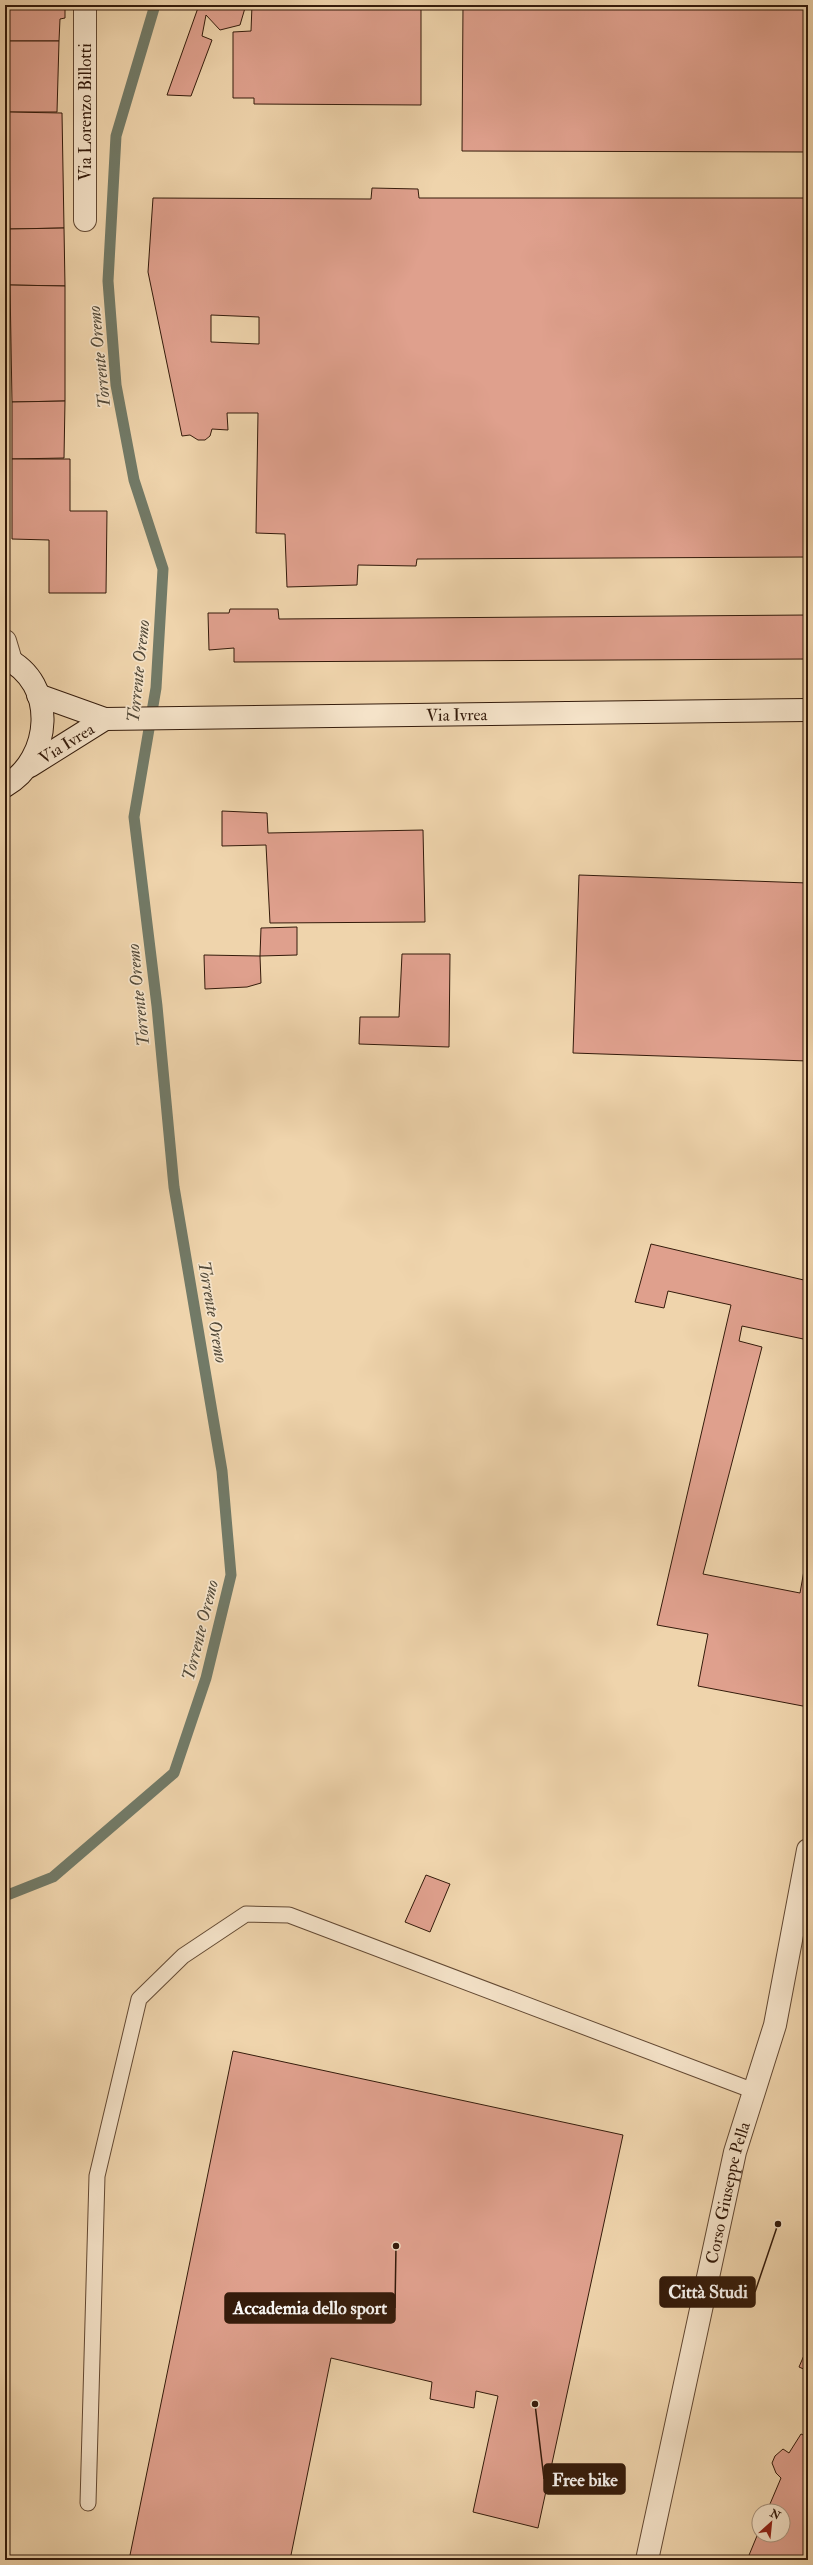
<svg xmlns="http://www.w3.org/2000/svg" width="813" height="2565" font-family="'IM FELL Double Pica',serif">
	<style>
		.lines { fill: none; stroke-linecap: round; stroke-linejoin: round }
		.stream { stroke: #727a67; stroke-width: 11 }
		.building { fill: #dfa08d; stroke: #341b0b; fill-rule: evenodd }
		.service-casing { stroke: #634933; stroke-width: 17 }
		.minor-casing { stroke: #634933; stroke-width: 24 }
		.tertiary-casing { stroke: #634933; stroke-width: 24 }
		.secondary-casing { stroke: #341b0b; stroke-width: 24 }
		.service { stroke: #f5e3c9; stroke-width: 15 }
		.minor { stroke: #f5e3c9; stroke-width: 22 }
		.tertiary { stroke: #f5e3c9; stroke-width: 22 }
		.secondary { stroke: #f5e3c9; stroke-width: 22 }
		.labels { text-anchor: middle; stroke-width: 3.5; stroke-linejoin: round; paint-order: stroke }
		.street-label { font-size: 17px; fill: #341b0b; stroke: #f5e3c9 }
		.water-label { font-size: 18px; font-style: italic; fill: #534a39; stroke: #f5e3c9 }
		.leader { fill: none; stroke: #341b0b; stroke-width: 1.5 }
		.callout-dot { fill: #341b0b; stroke: #f5e3c9; stroke-width: 1.5 }
		.callout { fill: #341b0b; stroke: #341b0b; stroke-width: 1.5 }
		.callout-label { font-size: 18px; text-anchor: middle; font-weight: bold; fill: #fff }
	</style>
	<rect width="100%" height="100%" fill="#efd4ac"/>
	<filter id="stains"><feTurbulence type="fractalNoise" baseFrequency=".005" numOctaves="4"/><feColorMatrix values="0 0 0 0 .2 0 0 0 0 .09 0 0 0 0 .02 0 0 0 .5 -.17"/></filter>
	<radialGradient id="worn" r=".72"><stop offset=".6" stop-color="#630" stop-opacity="0"/><stop offset="1" stop-color="#630" stop-opacity=".3"/></radialGradient>
	<g class="lines">
		<polyline class="stream" points="5,1896 53,1877 174,1773 206,1678 231,1575 222,1471 174,1187 157,1006 134,817 156,688 163,569 134,480 116,385 108,281 116,136 155,5"/>
	</g>
	<g class="building">
		<polygon points="9,5 65,5 65,18 60,19 59,41 8,41"/>
		<polygon points="199,5 243,5 245,8 240,25 220,30 206,15 202,36 212,40 191,96 167,95"/>
		<polygon points="252,5 421,5 421,105 254,104 254,98 233,98 233,32 251,31"/>
		<polygon points="463,5 808,5 808,152 462,151"/>
		<polygon points="8,41 59,41 57,112 9,112"/>
		<polygon points="9,112 62,113 64,228 10,229"/>
		<path d="M 372,188 L 418,189 L 419,198 L 808,198 L 808,557 L 417,559 L 416,566 L 358,565 L 357,585 L 287,587 L 285,534 L 256,533 L 258,413 L 227,413 L 228,430 L 212,429 L 210,436 L 205,440 L 198,440 L 190,435 L 182,436 L 148,272 L 153,198 L 371,199 ZM 211,315 L 259,317 L 259,344 L 211,342 Z"/>
		<polygon points="64,228 65,286 10,285 10,229"/>
		<polygon points="10,285 65,286 65,401 12,402"/>
		<polygon points="65,401 64,458 12,459 12,402"/>
		<polygon points="12,459 70,459 70,511 107,511 106,593 49,593 49,540 12,539"/>
		<polygon points="230,609 278,609 279,619 808,615 808,659 234,662 234,648 209,650 208,613 229,613"/>
		<polygon points="222,811 267,813 268,833 423,830 425,922 270,923 266,845 222,846"/>
		<polygon points="579,875 808,883 808,1061 573,1053"/>
		<polygon points="297,927 297,955 260,956 261,928"/>
		<polygon points="402,954 450,954 449,1047 359,1044 360,1017 399,1017"/>
		<polygon points="204,955 260,956 261,983 247,987 205,989"/>
		<polygon points="651,1244 808,1281 808,1340 742,1326 739,1341 762,1347 703,1574 800,1593 808,1548 808,1707 698,1686 708,1634 657,1625 731,1305 668,1291 664,1308 635,1302"/>
		<polygon points="426,1875 450,1884 430,1932 405,1922"/>
		<polygon points="233,2051 623,2135 538,2528 473,2512 498,2396 476,2391 474,2408 430,2399 432,2382 331,2358 290,2560 129,2560"/>
		<polygon points="808,2346 808,2371 799,2367"/>
		<polygon points="801,2434 808,2437 808,2560 747,2560 759,2531 759,2535 783,2535 783,2511 767,2511 781,2478 776,2473 772,2463 775,2456 783,2449 789,2453"/>
		<polygon points="470,2556 489,2560 469,2560"/>
	</g>
	<g class="lines">
		<defs>
			<polyline id="service" points="88,2503 97,2176 139,1999 183,1956 246,1914 289,1915 754,2091"/>
			<g id="minor">
				<polyline points="85,5 85,220"/>
				<path id="s1" d="M 647,2560 L 735,2152 L 775,2025 L 808,1850"/>
			</g>
			<polyline id="tertiary" points="5,641 11,661"/>
			<g id="secondary">
				<path d="M 5,658 C 58,683 52,759 5,786"/>
				<path id="s2" d="M 38,695 L 105,719 L 808,710"/>
				<path id="s3" d="M 30,766 L 105,719"/>
			</g>
		</defs>
		<use href="#service" class="service-casing"/>
		<use href="#minor" class="minor-casing"/>
		<use href="#tertiary" class="tertiary-casing"/>
		<use href="#secondary" class="secondary-casing"/>
		<use href="#service" class="service"/>
		<use href="#minor" class="minor"/>
		<use href="#tertiary" class="tertiary"/>
		<use href="#secondary" class="secondary"/>
	</g>
	<g class="labels">
		<g class="street-label">
			<text transform="translate(85 112) rotate(-90)" y="6">Via Lorenzo Billotti</text>
			<text dy="6" stroke="none"><textPath href="#s2" startOffset="423">Via Ivrea</textPath></text>
			<text dy="6" stroke="none"><textPath href="#s3" startOffset="43">Via Ivrea</textPath></text>
			<text dy="6" stroke="none"><textPath href="#s1" startOffset="376">Corso Giuseppe Pella</textPath></text>
		</g>
		<g class="water-label">
			<text transform="translate(99 357) rotate(-96)" y="6">Torrente Oremo</text>
			<text transform="translate(138 671) rotate(-84)" y="6">Torrente Oremo</text>
			<text transform="translate(138 995) rotate(-96)" y="6">Torrente Oremo</text>
			<text transform="translate(213 1312) rotate(80)" y="6">Torrente Oremo</text>
			<text transform="translate(200 1630) rotate(-76)" y="6">Torrente Oremo</text>
		</g>
	</g>
	<path class="leader" d="M778 2224L755 2292M396 2246L395 2308M535 2404L544 2479"/>
	<g class="callout-dot">
		<circle cx="778" cy="2224" r="4"/>
		<circle cx="396" cy="2246" r="4"/>
		<circle cx="535" cy="2404" r="4"/>
	</g>
	<g class="callout">
		<rect x="660" y="2277" width="95" height="30" rx="4"/>
		<rect x="225" y="2293" width="170" height="30" rx="4"/>
		<rect x="544" y="2464" width="81" height="30" rx="4"/>
	</g>
	<g class="callout-label">
		<text x="708" y="2298">Città Studi</text>
		<text x="310" y="2314">Accademia dello sport</text>
		<text x="585" y="2486">Free bike</text>
	</g>
	<rect width="813" height="2565" fill="none" stroke="#efd4ac" stroke-width="20"/>
	<rect x="6" y="6" width="801" height="2553" fill="none" stroke="#341b0b" stroke-width="2"/>
	<rect x="10" y="10" width="793" height="2545" fill="none" stroke="#341b0b"/>
	<g transform="translate(771 2523) rotate(27)"><circle r="19" fill="#f5e3c9" stroke="#a8937d"/>
	<path d="M0-3L7 15L0 10L-7 15Z" fill="#8f2418"/>
	<text y="-6" font-size="11" font-weight="bold" text-anchor="middle" fill="#341b0b">N</text>
	</g>
	<rect width="100%" height="100%" filter="url(#stains)"/>
	<rect width="100%" height="100%" fill="url(#worn)"/>
</svg>
